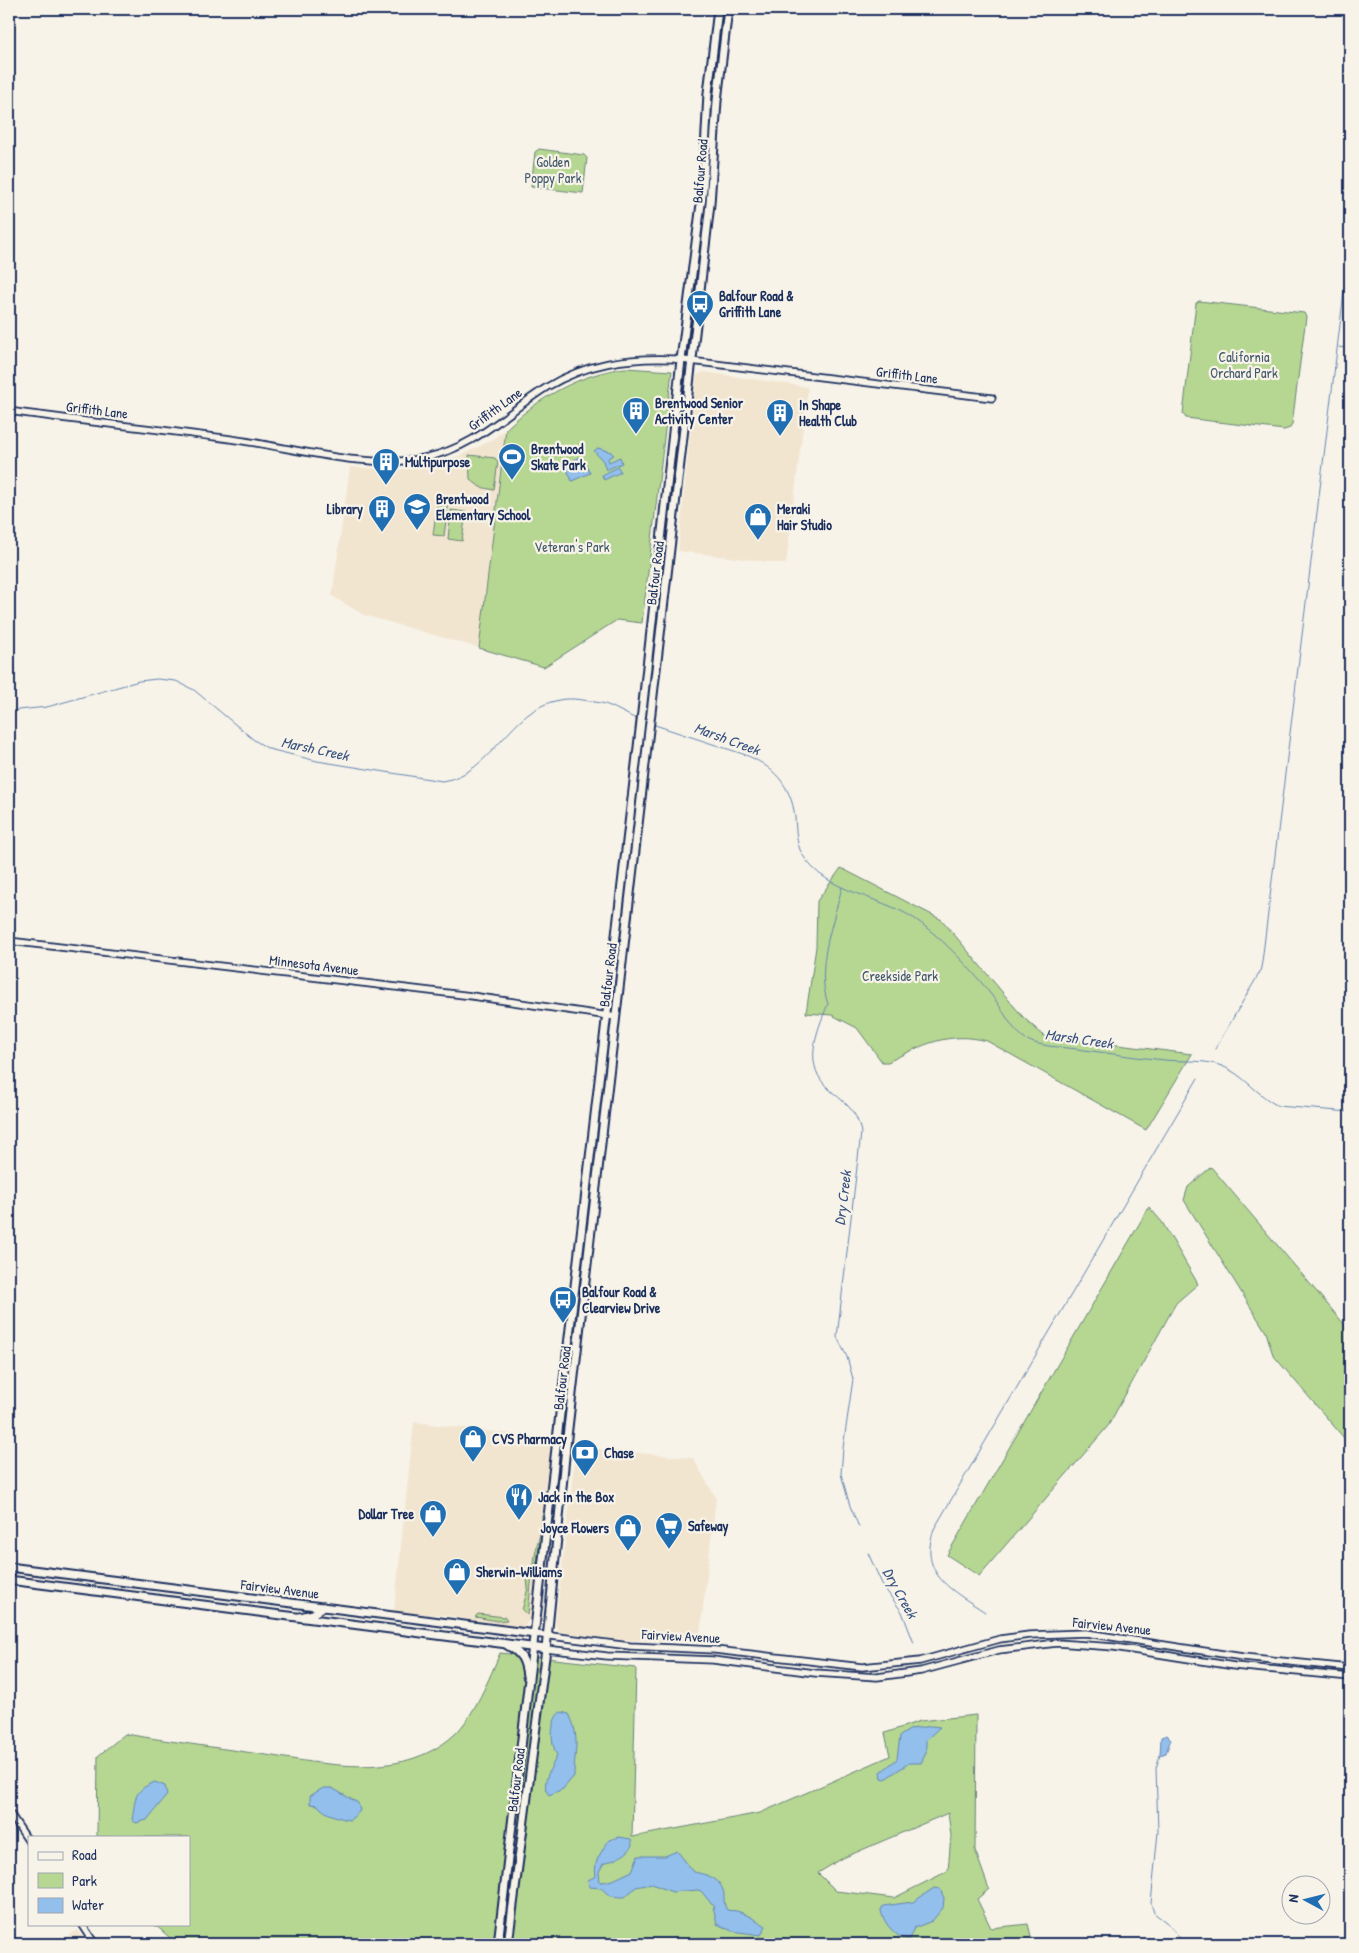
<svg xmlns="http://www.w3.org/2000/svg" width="1359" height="1953" font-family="'Patrick Hand',sans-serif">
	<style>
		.built { fill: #f2e5d0 }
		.green { fill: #b6d791; stroke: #688378; fill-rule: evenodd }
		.water { fill: #93bfec; stroke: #6385b3 }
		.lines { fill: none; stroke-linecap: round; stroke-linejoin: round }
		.stream { stroke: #6385b3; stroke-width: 1 }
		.minor-casing { stroke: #1b2f5e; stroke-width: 9 }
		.major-casing { stroke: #1b2f5e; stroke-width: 11 }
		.minor { stroke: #f7f3e8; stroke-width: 5.5 }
		.major { stroke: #f7f3e8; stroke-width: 7 }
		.labels { text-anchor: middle; stroke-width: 4.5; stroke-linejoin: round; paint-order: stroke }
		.park-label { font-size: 14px; fill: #42596b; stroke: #f7f3e8 }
		.street-label { font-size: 14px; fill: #1b2f5e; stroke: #f7f3e8 }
		.poi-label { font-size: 14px; font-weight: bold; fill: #1b2f5e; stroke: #f7f3e8; text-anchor: start }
		.water-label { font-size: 15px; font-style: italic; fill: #395382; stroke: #f7f3e8 }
	</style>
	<rect width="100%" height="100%" fill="#f7f3e8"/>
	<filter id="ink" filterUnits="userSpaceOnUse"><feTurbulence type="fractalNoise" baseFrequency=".02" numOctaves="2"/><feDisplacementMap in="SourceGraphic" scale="10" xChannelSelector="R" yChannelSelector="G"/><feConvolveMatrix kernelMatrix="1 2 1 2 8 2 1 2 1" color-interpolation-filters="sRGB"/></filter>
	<g filter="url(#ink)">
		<g class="built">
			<polygon points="704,372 808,387 786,564 678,551 695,386 697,375"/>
			<polygon points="506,429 479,648 364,615 332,596 350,467 397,470 428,465 459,456 492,440"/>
			<polygon points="414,1422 545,1438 551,1443 541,1551 530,1620 523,1627 501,1626 444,1615 394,1612"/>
			<polygon points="576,1447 693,1458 716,1498 699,1642 621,1640 559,1632 555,1625"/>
			<polygon points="77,1930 87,1944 56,1944"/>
		</g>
		<g class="green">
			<polygon points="539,149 584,155 587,158 583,193 531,187 535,152"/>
			<polygon points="1199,301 1304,313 1306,317 1292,424 1290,428 1284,430 1186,418 1183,414 1196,303"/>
			<path d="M 625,368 L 672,371 L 642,623 L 617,620 L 544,667 L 479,648 L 506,429 C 539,397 580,374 625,368 Z"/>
			<polygon points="469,455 495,458 498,462 494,490 480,487 470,479"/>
			<polygon points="437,504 448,506 444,536 433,535"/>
			<polygon points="451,510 466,512 462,541 448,539"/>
			<path d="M 841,868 L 942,920 L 1023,1017 L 1044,1036 L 1192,1054 L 1146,1130 L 987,1041 C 948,1031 922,1045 888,1062 L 882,1062 L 857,1028 L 832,1015 L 806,1013 L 816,947 L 817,901 Z"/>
			<polygon points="1211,1167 1350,1331 1350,1445 1273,1355 1266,1332 1184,1200 1188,1187"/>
			<polygon points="1149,1207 1162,1222 1198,1284 1176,1303 1108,1426 979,1576 947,1555"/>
			<path d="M 544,1513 L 536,1568 L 534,1566 C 534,1548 543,1533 542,1515 Z"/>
			<polygon points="533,1564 528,1615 522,1610 528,1588 526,1571"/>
			<polygon points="478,1614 505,1617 507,1620 498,1621 475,1617"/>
			<path d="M 500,1653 L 636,1668 L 632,1837 L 760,1813 L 890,1756 L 885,1733 L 920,1721 L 976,1715 L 975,1850 L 989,1889 L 977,1899 L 991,1928 L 1028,1924 L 1033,1944 L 177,1944 L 154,1924 L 189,1924 L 189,1837 L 97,1837 L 98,1756 L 125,1734 C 168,1741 211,1747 253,1753 C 317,1762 400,1784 454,1735 C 473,1718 490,1677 500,1653 ZM 948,1813 L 951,1836 L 948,1871 L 894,1898 L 836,1891 L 818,1873 L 843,1858 Z"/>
		</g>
		<g class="water">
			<polygon points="598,448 611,452 614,455 608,458 609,462 620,457 622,463 606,470 603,461 594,451"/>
			<polygon points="582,456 590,473 572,481 565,465"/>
			<polygon points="618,467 621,472 604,480 602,475"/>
			<path d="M 561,1712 L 569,1714 C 581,1738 574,1752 574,1776 L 563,1789 L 549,1795 C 539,1784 553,1766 557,1755 C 550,1744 550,1718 561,1712 Z"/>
			<polygon points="932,1726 940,1727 926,1740 926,1753 921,1763 909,1763 885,1779 882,1778 881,1772 897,1759 900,1736 911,1729"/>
			<polygon points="1167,1735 1171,1739 1166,1753 1160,1755 1161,1737"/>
			<path d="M 155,1782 L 165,1786 L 167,1795 L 147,1820 L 136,1823 L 132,1820 C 136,1799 132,1791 155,1782 Z"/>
			<path d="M 323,1788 L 332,1788 L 358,1803 L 360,1811 L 350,1820 C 341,1819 322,1813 318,1805 L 310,1804 L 310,1796 Z"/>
			<path d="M 619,1837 L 631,1839 C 637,1853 613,1860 603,1864 L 599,1872 L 600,1882 C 612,1882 621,1876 632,1871 L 638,1856 L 665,1856 L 677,1851 L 694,1872 C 708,1875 721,1878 724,1894 C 724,1900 724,1905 727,1910 C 731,1911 735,1910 740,1912 C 742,1912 765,1925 766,1926 L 761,1935 L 732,1931 L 717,1924 L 713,1906 L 701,1891 L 698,1890 L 672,1892 L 652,1884 L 636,1887 L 625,1897 L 621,1897 L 610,1896 L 601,1888 L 589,1887 L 588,1880 L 596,1876 C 593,1861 601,1853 609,1840 Z"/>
			<path d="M 934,1888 L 940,1889 L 944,1898 L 943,1908 L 932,1921 L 914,1928 L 909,1939 C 897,1940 882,1921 881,1910 L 883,1906 L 913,1902 Z"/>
		</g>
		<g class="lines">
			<g class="stream">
				<polyline points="1339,347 1350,349"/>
				<path d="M 9,711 L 47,707 L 139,681 L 157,679 L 176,681 L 194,690 L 254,740 L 269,749 L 317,761 L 442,781 C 493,774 509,709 559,700 C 572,697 588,701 601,703 C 614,706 626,715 639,720"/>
				<path d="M 652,724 L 743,754 C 772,765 791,784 795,817 C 796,829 796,843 802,854 C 827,896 886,895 922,924 C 950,946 974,972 996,1001 C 1005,1013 1010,1027 1023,1037 C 1030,1043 1039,1044 1048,1046 C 1087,1049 1126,1057 1165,1060 C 1184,1062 1203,1059 1222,1066 C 1244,1075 1257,1095 1278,1106 L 1350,1112"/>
				<path d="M 842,887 C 833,925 815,967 828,1004 C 816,1033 802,1066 830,1090 C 846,1104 857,1110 861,1133 L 837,1337 L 847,1357 L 853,1379 L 843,1448 L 841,1474 L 850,1506 L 859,1527"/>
				<polyline points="1215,1049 1260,972 1262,962 1350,243"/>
				<polyline points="868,1553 883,1586 902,1612 914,1643"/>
				<path d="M 985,1612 C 952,1590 918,1575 934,1529 L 1198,1078"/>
				<polyline points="1160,1755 1156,1768 1158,1832 1151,1903 1154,1913 1171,1926 1184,1944"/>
			</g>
			<defs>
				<g id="minor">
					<path d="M 9,411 C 85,422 161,429 237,440 C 295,448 368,470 424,458 C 477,447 504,414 547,387 C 587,363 628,357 674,359 L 992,398"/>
					<polyline points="9,941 472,996 616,1017"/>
					<polyline points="535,1634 630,1646 715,1650 862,1667 920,1661 1000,1639 1029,1635 1086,1633 1243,1657 1350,1668"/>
					<polyline points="546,1649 607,1656 713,1660 815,1673 877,1677 921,1671 999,1650 1057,1643 1114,1647 1234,1666 1350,1677"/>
					<polyline points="9,1812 29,1842"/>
					<polyline points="82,1924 95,1944"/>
				</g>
				<g id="major">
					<polyline points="9,1567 535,1634"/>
					<polyline points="9,1580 546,1649"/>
					<polyline points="300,1617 313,1614 323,1607"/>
					<path d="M 507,1645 C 521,1653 525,1659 527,1676"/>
					<polyline points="498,1944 640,730 681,360 703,188 708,93 718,9"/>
					<polyline points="508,1944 546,1649 567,1437 710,204 717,101 728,9"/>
				</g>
			</defs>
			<use href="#minor" class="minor-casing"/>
			<use href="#major" class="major-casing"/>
			<use href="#minor" class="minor"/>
			<use href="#major" class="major"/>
		</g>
	</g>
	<defs>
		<symbol id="bus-pin" viewBox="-11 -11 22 30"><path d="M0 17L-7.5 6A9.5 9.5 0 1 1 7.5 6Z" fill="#1f6fb2" stroke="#f7f3e8"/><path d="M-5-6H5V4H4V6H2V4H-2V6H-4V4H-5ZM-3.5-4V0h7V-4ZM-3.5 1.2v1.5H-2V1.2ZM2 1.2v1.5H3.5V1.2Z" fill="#fff"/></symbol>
		<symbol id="building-pin" viewBox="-11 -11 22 30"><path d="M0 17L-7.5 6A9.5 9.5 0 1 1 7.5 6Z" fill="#1f6fb2" stroke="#f7f3e8"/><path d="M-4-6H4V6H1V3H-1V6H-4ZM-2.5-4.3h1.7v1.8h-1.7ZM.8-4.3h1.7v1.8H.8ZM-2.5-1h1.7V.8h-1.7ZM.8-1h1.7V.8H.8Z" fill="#fff"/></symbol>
		<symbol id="stadium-pin" viewBox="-11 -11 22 30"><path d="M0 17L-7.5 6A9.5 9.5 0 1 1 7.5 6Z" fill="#1f6fb2" stroke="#f7f3e8"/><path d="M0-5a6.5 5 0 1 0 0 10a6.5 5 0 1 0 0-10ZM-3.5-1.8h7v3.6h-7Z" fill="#fff"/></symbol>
		<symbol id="school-pin" viewBox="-11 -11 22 30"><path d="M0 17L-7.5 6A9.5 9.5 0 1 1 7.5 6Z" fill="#1f6fb2" stroke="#f7f3e8"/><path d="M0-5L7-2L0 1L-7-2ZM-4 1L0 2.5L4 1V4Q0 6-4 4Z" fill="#fff"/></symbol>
		<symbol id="shop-pin" viewBox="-11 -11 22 30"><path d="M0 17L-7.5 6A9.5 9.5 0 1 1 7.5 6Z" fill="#1f6fb2" stroke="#f7f3e8"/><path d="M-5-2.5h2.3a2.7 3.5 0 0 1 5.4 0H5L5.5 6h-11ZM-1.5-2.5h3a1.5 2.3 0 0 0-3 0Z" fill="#fff"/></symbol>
		<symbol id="bank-pin" viewBox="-11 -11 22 30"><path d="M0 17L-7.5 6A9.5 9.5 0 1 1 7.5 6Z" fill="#1f6fb2" stroke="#f7f3e8"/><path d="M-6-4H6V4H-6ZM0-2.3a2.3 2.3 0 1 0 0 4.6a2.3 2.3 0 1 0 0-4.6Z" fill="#fff"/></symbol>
		<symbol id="restaurant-pin" viewBox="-11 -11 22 30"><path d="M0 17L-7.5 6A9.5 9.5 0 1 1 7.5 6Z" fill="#1f6fb2" stroke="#f7f3e8"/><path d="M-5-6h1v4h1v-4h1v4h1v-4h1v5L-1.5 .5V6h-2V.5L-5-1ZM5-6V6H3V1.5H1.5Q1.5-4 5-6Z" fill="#fff"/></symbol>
		<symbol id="supermarket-pin" viewBox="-11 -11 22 30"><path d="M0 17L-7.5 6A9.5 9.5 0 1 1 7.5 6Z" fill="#1f6fb2" stroke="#f7f3e8"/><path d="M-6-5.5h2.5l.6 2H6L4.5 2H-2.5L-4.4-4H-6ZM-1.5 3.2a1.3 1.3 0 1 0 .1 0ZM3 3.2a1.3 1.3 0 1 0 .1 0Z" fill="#fff"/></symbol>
	</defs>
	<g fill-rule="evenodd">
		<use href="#bus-pin" x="684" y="288" width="32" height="43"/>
		<use href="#building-pin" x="620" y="395" width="32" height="43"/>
		<use href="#building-pin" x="764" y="397" width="32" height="43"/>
		<use href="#stadium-pin" x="496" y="441" width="32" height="43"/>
		<use href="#building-pin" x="370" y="446" width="32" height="43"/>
		<use href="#school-pin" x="401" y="491" width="32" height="43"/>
		<use href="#building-pin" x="366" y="493" width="32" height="43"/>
		<use href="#shop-pin" x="742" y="501" width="32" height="43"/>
		<use href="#bus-pin" x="547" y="1284" width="32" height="43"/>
		<use href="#shop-pin" x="457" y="1423" width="32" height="43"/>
		<use href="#bank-pin" x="569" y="1437" width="32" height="43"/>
		<use href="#restaurant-pin" x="503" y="1481" width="32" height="43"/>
		<use href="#shop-pin" x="417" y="1498" width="32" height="43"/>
		<use href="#supermarket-pin" x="653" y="1510" width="32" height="43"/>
		<use href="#shop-pin" x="612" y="1512" width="32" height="43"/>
		<use href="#shop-pin" x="441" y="1556" width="32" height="43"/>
	</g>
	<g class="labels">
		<g class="park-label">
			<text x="553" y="167">Golden<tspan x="553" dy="16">Poppy Park</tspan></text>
			<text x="1244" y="362">California<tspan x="1244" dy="16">Orchard Park</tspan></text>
			<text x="572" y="552">Veteran's Park</text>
			<text x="900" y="981">Creekside Park</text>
		</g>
		<g class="street-label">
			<text transform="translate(700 171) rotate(-85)" y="5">Balfour Road</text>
			<text transform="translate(907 375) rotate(7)" y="5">Griffith Lane</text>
			<text transform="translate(495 409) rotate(-36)" y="5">Griffith Lane</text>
			<text transform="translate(97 410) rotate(7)" y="5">Griffith Lane</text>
			<text transform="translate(655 573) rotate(-83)" y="5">Balfour Road</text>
			<text transform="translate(314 965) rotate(7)" y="5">Minnesota Avenue</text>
			<text transform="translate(608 975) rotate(-83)" y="5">Balfour Road</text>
			<text transform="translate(562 1378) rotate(-83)" y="5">Balfour Road</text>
			<text transform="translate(280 1589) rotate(7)" y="5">Fairview Avenue</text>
			<text transform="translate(1112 1626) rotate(6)" y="5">Fairview Avenue</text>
			<text transform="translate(681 1636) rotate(3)" y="5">Fairview Avenue</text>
			<text transform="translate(516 1780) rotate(-83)" y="5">Balfour Road</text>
		</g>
		<g class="poi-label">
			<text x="719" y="301">Balfour Road &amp;<tspan x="719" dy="16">Griffith Lane</tspan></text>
			<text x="655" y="408">Brentwood Senior<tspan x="655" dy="16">Activity Center</tspan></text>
			<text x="799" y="410">In Shape<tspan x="799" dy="16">Health Club</tspan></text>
			<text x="531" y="454">Brentwood<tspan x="531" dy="16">Skate Park</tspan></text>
			<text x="405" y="467">Multipurpose</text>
			<text x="436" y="504">Brentwood<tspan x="436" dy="16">Elementary School</tspan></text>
			<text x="363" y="514" text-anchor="end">Library</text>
			<text x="777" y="514">Meraki<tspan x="777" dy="16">Hair Studio</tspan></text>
			<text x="582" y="1297">Balfour Road &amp;<tspan x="582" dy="16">Clearview Drive</tspan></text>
			<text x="492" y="1444">CVS Pharmacy</text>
			<text x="604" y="1458">Chase</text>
			<text x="538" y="1502">Jack in the Box</text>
			<text x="414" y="1519" text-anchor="end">Dollar Tree</text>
			<text x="688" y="1531">Safeway</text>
			<text x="609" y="1533" text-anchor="end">Joyce Flowers</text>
			<text x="476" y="1577">Sherwin-Williams</text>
		</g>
		<g class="water-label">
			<text transform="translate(727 739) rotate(20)" y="5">Marsh Creek</text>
			<text transform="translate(315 749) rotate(12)" y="5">Marsh Creek</text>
			<text transform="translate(1079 1039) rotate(8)" y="5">Marsh Creek</text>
			<text transform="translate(843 1198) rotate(-83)" y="5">Dry Creek</text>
			<text transform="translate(900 1593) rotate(61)" y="5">Dry Creek</text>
		</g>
	</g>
	<rect width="1359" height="1953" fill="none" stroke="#f7f3e8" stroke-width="30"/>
	<rect x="15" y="15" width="1329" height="1923" fill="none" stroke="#1b2f5e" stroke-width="2" filter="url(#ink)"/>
	<rect x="28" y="1836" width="162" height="90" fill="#f7f3e8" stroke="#9fa5b1"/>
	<rect x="38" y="1852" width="25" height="8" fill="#f7f3e8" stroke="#9fa5b1"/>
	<text x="72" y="1860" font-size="15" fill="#1b2f5e">Road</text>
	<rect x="38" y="1873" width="25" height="15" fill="#b6d791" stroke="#9fa5b1"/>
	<text x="72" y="1886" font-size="15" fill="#1b2f5e">Park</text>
	<rect x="38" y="1898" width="25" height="15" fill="#93bfec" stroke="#9fa5b1"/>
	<text x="72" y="1910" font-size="15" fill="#1b2f5e">Water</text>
	<g transform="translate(1306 1900) rotate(277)"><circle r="24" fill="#f7f3e8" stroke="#9fa5b1"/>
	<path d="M0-4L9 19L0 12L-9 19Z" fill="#1f6fb2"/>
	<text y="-8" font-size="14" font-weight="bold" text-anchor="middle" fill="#1b2f5e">N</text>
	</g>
</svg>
